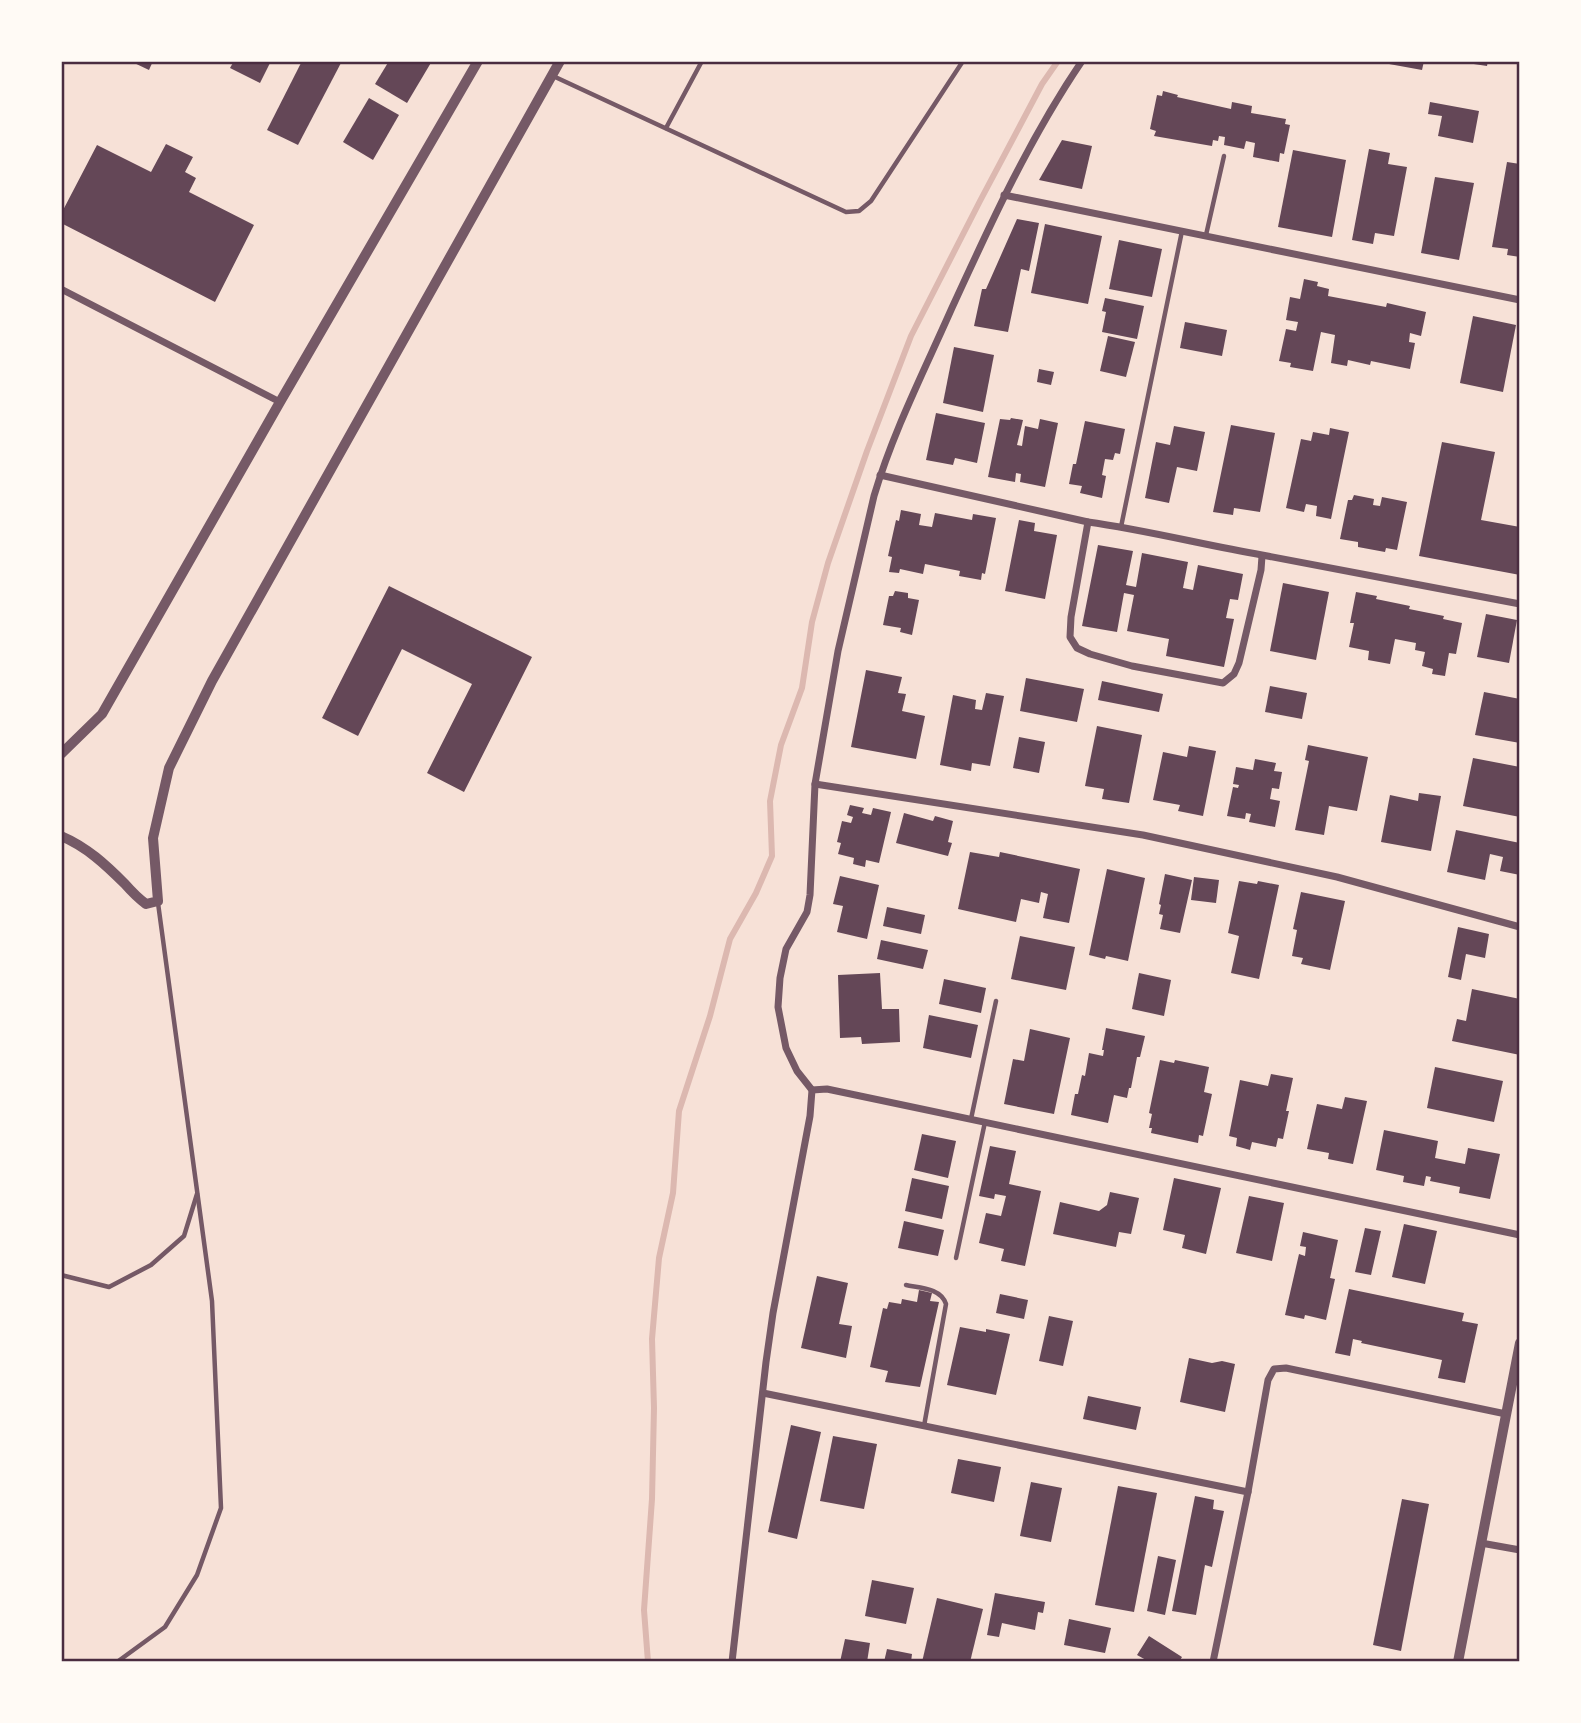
<svg xmlns="http://www.w3.org/2000/svg" width="1581" height="1723" font-family="Inter,sans-serif">
	<style>
		.lines { fill: none; stroke-linecap: round; stroke-linejoin: round }
		.stream { stroke: #dcb8b0; stroke-width: 6 }
		.building { fill: #644757 }
		.service { stroke: #755966; stroke-width: 4.5 }
		.minor { stroke: #755966; stroke-width: 7 }
		.tertiary { stroke: #755966; stroke-width: 10 }
		.neatline { fill: none; stroke: #4a2c40; stroke-width: 2.5 }
	</style>
	<rect width="100%" height="100%" fill="#f7e1d7"/>
	<g class="lines">
		<polyline class="stream" points="648,1662 644,1610 652,1499 654,1408 652,1339 659,1258 673,1193 679,1111 710,1016 730,939 756,893 772,856 770,801 781,745 802,688 812,622 828,563 867,451 911,336 980,201 1042,84 1058,61"/>
	</g>
	<g class="building">
		<polygon points="130,61 153,61 149,70"/>
		<polygon points="234,61 271,61 260,83 230,68"/>
		<polygon points="302,61 342,61 298,145 267,130"/>
		<polygon points="389,61 432,61 407,103 375,84"/>
		<polygon points="1390,61 1424,61 1422,70 1389,64"/>
		<polygon points="1467,61 1488,61 1487,66 1467,63"/>
		<polygon points="1163,91 1178,95 1177,97 1231,109 1232,102 1252,106 1251,113 1286,119 1285,124 1290,125 1284,154 1280,153 1279,162 1253,157 1255,143 1246,141 1244,149 1224,145 1225,137 1219,136 1218,141 1213,140 1212,146 1154,136 1156,131 1150,129 1157,95 1162,96"/>
		<polygon points="369,98 399,115 373,160 343,142"/>
		<polygon points="1430,102 1479,111 1473,143 1438,136 1442,116 1428,114"/>
		<polygon points="1062,140 1092,146 1082,189 1039,180"/>
		<polygon points="166,144 193,157 185,172 196,178 189,192 254,225 215,302 61,223 61,214 97,145 151,172"/>
		<polygon points="1369,149 1390,153 1388,164 1407,167 1394,236 1375,233 1373,244 1352,240"/>
		<polygon points="1293,150 1346,160 1332,237 1278,227"/>
		<polygon points="1507,162 1520,164 1520,257 1507,255 1508,249 1492,247"/>
		<polygon points="1435,177 1474,183 1459,260 1421,253"/>
		<polygon points="1017,219 1039,223 1029,271 1021,269 1008,332 974,326 982,289 986,289"/>
		<polygon points="1045,224 1102,236 1088,304 1031,293"/>
		<polygon points="1119,240 1162,249 1152,297 1109,289"/>
		<polygon points="1304,279 1318,282 1317,286 1329,289 1328,296 1386,307 1387,303 1426,312 1421,336 1410,333 1409,342 1415,343 1410,369 1371,361 1370,365 1348,360 1347,366 1331,363 1335,335 1321,332 1313,371 1290,367 1291,363 1279,361 1286,329 1296,331 1298,322 1286,320 1290,297 1300,299"/>
		<polygon points="1105,298 1144,306 1137,339 1102,332 1106,312 1102,311"/>
		<polygon points="1473,316 1516,325 1503,392 1460,383"/>
		<polygon points="1185,322 1227,330 1222,356 1180,348"/>
		<polygon points="1108,336 1135,342 1126,377 1100,371"/>
		<polygon points="954,347 994,355 983,412 943,403"/>
		<polygon points="1039,369 1054,372 1051,385 1037,382"/>
		<polygon points="936,413 985,423 977,463 955,458 953,465 926,460"/>
		<polygon points="1011,418 1023,420 1017,445 1022,446 1025,426 1038,429 1040,419 1058,423 1045,487 1020,482 1021,474 1016,473 1015,482 988,477 1000,419 1010,420"/>
		<polygon points="1085,421 1125,429 1120,454 1115,453 1113,460 1105,459 1102,475 1106,476 1102,498 1080,493 1082,486 1069,484 1073,464 1076,464"/>
		<polygon points="1231,425 1275,433 1260,512 1234,508 1233,515 1213,512"/>
		<polygon points="1174,426 1205,432 1197,471 1177,467 1169,503 1145,498 1156,442 1170,445"/>
		<polygon points="1330,428 1349,432 1331,519 1316,516 1317,506 1306,504 1304,512 1286,508 1301,439 1311,441 1313,432 1329,435"/>
		<polygon points="1442,442 1495,452 1481,520 1520,527 1520,575 1419,556"/>
		<polygon points="1354,495 1374,499 1373,505 1380,506 1382,497 1407,502 1397,550 1386,548 1385,552 1358,547 1358,542 1340,539 1348,500 1352,500"/>
		<polygon points="901,510 921,514 919,525 932,527 935,513 972,520 973,514 996,518 985,574 982,573 981,580 959,576 960,571 925,564 923,574 900,569 899,573 889,572 892,557 888,556 896,520 899,521"/>
		<polygon points="1019,520 1035,523 1034,531 1057,535 1045,599 1005,591"/>
		<polygon points="1098,545 1133,551 1126,585 1136,587 1142,553 1188,562 1183,588 1193,590 1198,565 1243,574 1238,600 1230,599 1226,618 1234,619 1224,667 1166,656 1169,639 1127,631 1134,595 1124,593 1117,632 1082,626"/>
		<polygon points="1283,583 1329,592 1316,660 1270,651"/>
		<polygon points="389,586 532,657 464,792 427,773 472,684 402,649 358,736 322,718"/>
		<polygon points="895,591 908,593 908,598 919,600 912,635 900,632 901,628 883,625 889,596 893,596"/>
		<polygon points="1356,592 1377,596 1376,599 1410,606 1409,609 1444,616 1443,619 1462,623 1456,654 1449,653 1445,676 1432,674 1433,669 1422,666 1425,652 1415,650 1416,643 1395,639 1390,664 1368,660 1369,651 1349,647 1354,623 1350,623"/>
		<polygon points="1486,614 1517,620 1509,663 1477,657"/>
		<polygon points="866,670 902,677 898,693 906,694 902,711 925,716 916,759 851,747"/>
		<polygon points="1026,678 1084,689 1077,722 1020,711"/>
		<polygon points="1102,681 1163,694 1159,712 1098,700"/>
		<polygon points="1270,686 1307,693 1302,719 1265,712"/>
		<polygon points="1484,692 1520,699 1520,743 1475,735"/>
		<polygon points="986,693 1004,696 990,766 972,763 971,771 940,765 953,695 976,700 975,709 982,710"/>
		<polygon points="1097,726 1142,735 1129,803 1102,799 1104,789 1085,786"/>
		<polygon points="1019,737 1045,742 1039,773 1013,768"/>
		<polygon points="1308,745 1368,757 1357,811 1329,806 1324,835 1295,830 1309,761 1305,760"/>
		<polygon points="1189,746 1216,751 1203,816 1178,811 1180,805 1153,800 1163,752 1187,757"/>
		<polygon points="1473,758 1520,767 1520,817 1463,806"/>
		<polygon points="1255,759 1276,763 1274,771 1282,772 1279,789 1272,788 1270,799 1280,801 1275,827 1249,822 1251,814 1246,813 1245,819 1227,816 1233,787 1238,788 1239,785 1233,784 1236,767 1253,770"/>
		<polygon points="1419,793 1441,796 1431,851 1381,842 1390,795 1418,801"/>
		<polygon points="850,805 864,808 862,813 871,815 873,808 891,812 879,863 866,860 865,867 853,864 854,858 838,854 841,843 837,842 842,821 851,823 853,817 847,815"/>
		<polygon points="904,813 933,821 935,816 953,821 948,842 952,843 948,856 896,843"/>
		<polygon points="1456,830 1520,843 1520,875 1500,871 1503,857 1490,854 1485,880 1447,872"/>
		<polygon points="970,852 999,857 1000,852 1080,869 1069,923 1043,918 1048,894 1041,892 1039,903 1021,899 1016,922 958,909"/>
		<polygon points="1107,869 1145,878 1128,961 1106,956 1105,959 1089,955"/>
		<polygon points="1165,874 1192,880 1180,933 1160,929 1163,915 1159,914 1161,905 1159,904"/>
		<polygon points="840,876 879,885 867,939 837,932 843,906 833,904"/>
		<polygon points="1194,877 1219,880 1216,903 1191,900"/>
		<polygon points="1239,881 1257,884 1258,881 1279,885 1259,979 1231,973 1239,936 1228,933"/>
		<polygon points="1301,892 1345,901 1330,970 1301,964 1303,958 1292,956 1297,930 1293,929"/>
		<polygon points="887,907 925,915 921,934 883,926"/>
		<polygon points="1458,927 1489,934 1485,958 1466,954 1461,980 1448,977"/>
		<polygon points="1020,936 1075,947 1066,990 1011,979"/>
		<polygon points="881,940 928,950 923,969 877,959"/>
		<polygon points="880,973 882,1009 899,1009 900,1042 862,1044 861,1037 840,1038 838,975"/>
		<polygon points="1139,973 1171,980 1164,1016 1132,1009"/>
		<polygon points="944,979 986,988 981,1013 939,1004"/>
		<polygon points="1472,989 1520,999 1520,1055 1452,1041 1457,1019 1466,1021"/>
		<polygon points="929,1015 978,1025 971,1058 923,1048"/>
		<polygon points="1106,1028 1145,1036 1140,1057 1137,1057 1131,1088 1129,1088 1127,1098 1114,1095 1108,1123 1071,1115 1075,1094 1078,1094 1082,1075 1085,1076 1089,1053 1103,1056 1104,1050 1102,1050"/>
		<polygon points="1030,1029 1070,1038 1054,1114 1004,1104 1013,1059 1024,1061"/>
		<polygon points="1160,1060 1174,1063 1175,1060 1209,1067 1204,1092 1212,1094 1203,1136 1199,1135 1198,1143 1151,1133 1152,1128 1149,1128 1152,1114 1149,1113"/>
		<polygon points="1435,1067 1503,1081 1494,1122 1427,1108"/>
		<polygon points="1271,1074 1293,1078 1286,1111 1289,1111 1283,1139 1278,1138 1276,1147 1252,1142 1250,1150 1236,1146 1237,1138 1229,1136 1240,1080 1268,1086"/>
		<polygon points="1345,1097 1367,1101 1353,1164 1328,1159 1329,1153 1307,1149 1317,1104 1342,1109"/>
		<polygon points="1384,1130 1438,1141 1435,1158 1465,1164 1468,1148 1500,1154 1490,1199 1459,1193 1460,1187 1430,1181 1431,1177 1426,1176 1424,1186 1403,1182 1404,1176 1376,1170"/>
		<polygon points="922,1134 956,1141 948,1178 914,1170"/>
		<polygon points="990,1146 1016,1151 1009,1184 1041,1191 1025,1266 1001,1261 1004,1249 979,1243 986,1213 1001,1216 1006,1196 995,1194 994,1199 979,1196"/>
		<polygon points="912,1178 949,1186 942,1219 905,1211"/>
		<polygon points="1174,1178 1221,1188 1206,1254 1182,1248 1185,1235 1163,1230"/>
		<polygon points="1110,1192 1139,1198 1131,1234 1119,1232 1116,1247 1053,1234 1060,1202 1099,1211 1107,1205"/>
		<polygon points="1249,1196 1284,1203 1272,1261 1236,1253"/>
		<polygon points="904,1221 944,1230 938,1256 898,1248"/>
		<polygon points="1404,1224 1437,1231 1425,1284 1392,1277"/>
		<polygon points="1365,1228 1381,1231 1371,1275 1355,1272"/>
		<polygon points="1303,1232 1338,1240 1330,1278 1335,1279 1326,1320 1305,1315 1304,1319 1285,1315 1299,1254 1305,1256 1306,1247 1300,1246"/>
		<polygon points="817,1276 848,1283 839,1324 852,1326 846,1358 801,1348"/>
		<polygon points="1349,1289 1464,1313 1462,1321 1478,1324 1465,1383 1438,1378 1442,1360 1361,1343 1362,1341 1353,1339 1350,1356 1335,1353"/>
		<polygon points="919,1290 932,1293 930,1301 939,1302 920,1387 885,1382 888,1371 870,1367 883,1308 887,1309 889,1302 901,1304 902,1299 917,1302"/>
		<polygon points="1000,1294 1028,1300 1024,1319 996,1313"/>
		<polygon points="1049,1316 1073,1321 1063,1366 1039,1361"/>
		<polygon points="960,1327 986,1332 986,1329 1010,1334 996,1395 947,1385"/>
		<polygon points="1189,1358 1212,1363 1222,1361 1235,1364 1225,1412 1180,1402"/>
		<polygon points="1088,1396 1141,1407 1136,1430 1083,1419"/>
		<polygon points="791,1425 821,1432 797,1539 768,1532"/>
		<polygon points="833,1436 877,1444 864,1509 820,1501"/>
		<polygon points="958,1459 1001,1467 994,1502 951,1493"/>
		<polygon points="1031,1482 1062,1488 1051,1542 1020,1536"/>
		<polygon points="1118,1486 1157,1493 1134,1612 1095,1605"/>
		<polygon points="1195,1496 1214,1500 1213,1509 1224,1511 1212,1567 1205,1565 1196,1615 1172,1611"/>
		<polygon points="1402,1499 1429,1504 1401,1651 1373,1645"/>
		<polygon points="1158,1556 1176,1560 1165,1615 1147,1611"/>
		<polygon points="872,1580 914,1588 906,1624 865,1616"/>
		<polygon points="995,1593 1045,1602 1043,1613 1038,1612 1035,1630 1002,1623 999,1637 987,1635"/>
		<polygon points="937,1598 983,1609 970,1662 922,1662"/>
		<polygon points="1069,1619 1111,1628 1105,1653 1064,1645"/>
		<polygon points="1149,1636 1182,1657 1179,1662 1145,1662 1146,1660 1137,1655"/>
		<polygon points="845,1639 870,1643 867,1662 840,1662"/>
		<polygon points="887,1649 912,1654 911,1662 884,1662"/>
	</g>
	<g class="lines">
		<g class="service">
			<polyline points="553,76 846,212 859,211 871,201 963,61"/>
			<polyline points="666,128 702,61"/>
			<polyline points="1206,235 1224,156"/>
			<polyline points="1121,527 1182,231"/>
			<polyline points="971,1119 996,1001"/>
			<polyline points="956,1258 985,1122"/>
			<polyline points="61,1275 109,1287 151,1265 184,1236 197,1194"/>
			<path d="M 906,1285 C 920,1288 941,1288 946,1304 L 924,1426"/>
			<polyline points="117,1662 165,1627 197,1575 221,1508 212,1301 158,903"/>
		</g>
		<g class="minor">
			<polyline points="1004,195 1520,300"/>
			<polyline points="61,289 280,402"/>
			<path d="M 880,475 L 1088,522 C 1146,530 1204,545 1262,555 C 1348,572 1434,587 1520,604"/>
			<polyline points="1088,522 1071,617 1070,637 1077,648 1090,654 1132,666 1223,683 1234,674 1239,663 1261,570 1262,556"/>
			<polyline points="815,784 1143,835 1337,877 1520,927"/>
			<polyline points="812,1090 827,1089 1520,1235"/>
			<polyline points="763,1393 1248,1492"/>
			<polyline points="1481,1543 1520,1550"/>
			<path d="M 732,1662 L 766,1362 L 773,1313 L 810,1116 L 812,1090 L 797,1071 L 786,1048 L 778,1007 L 780,978 L 786,949 L 807,912 L 810,895 L 815,784 L 838,651 L 874,496 C 893,432 924,371 951,310 C 990,225 1029,139 1082,61"/>
			<polyline points="1213,1662 1248,1492 1268,1380 1274,1369 1286,1368 1506,1414"/>
		</g>
		<g class="tertiary">
			<polyline points="61,754 102,714 280,402 478,61"/>
			<path d="M 61,836 C 87,847 106,865 125,884 C 132,892 138,898 146,904 L 158,901 L 153,838 L 169,768 L 212,681 L 560,61"/>
			<polyline points="1458,1662 1520,1343"/>
		</g>
	</g>
	<rect width="1581" height="1723" fill="none" stroke="#fffaf5" stroke-width="126"/>
	<rect x="63" y="63" width="1455" height="1597" class="neatline"/>
</svg>
